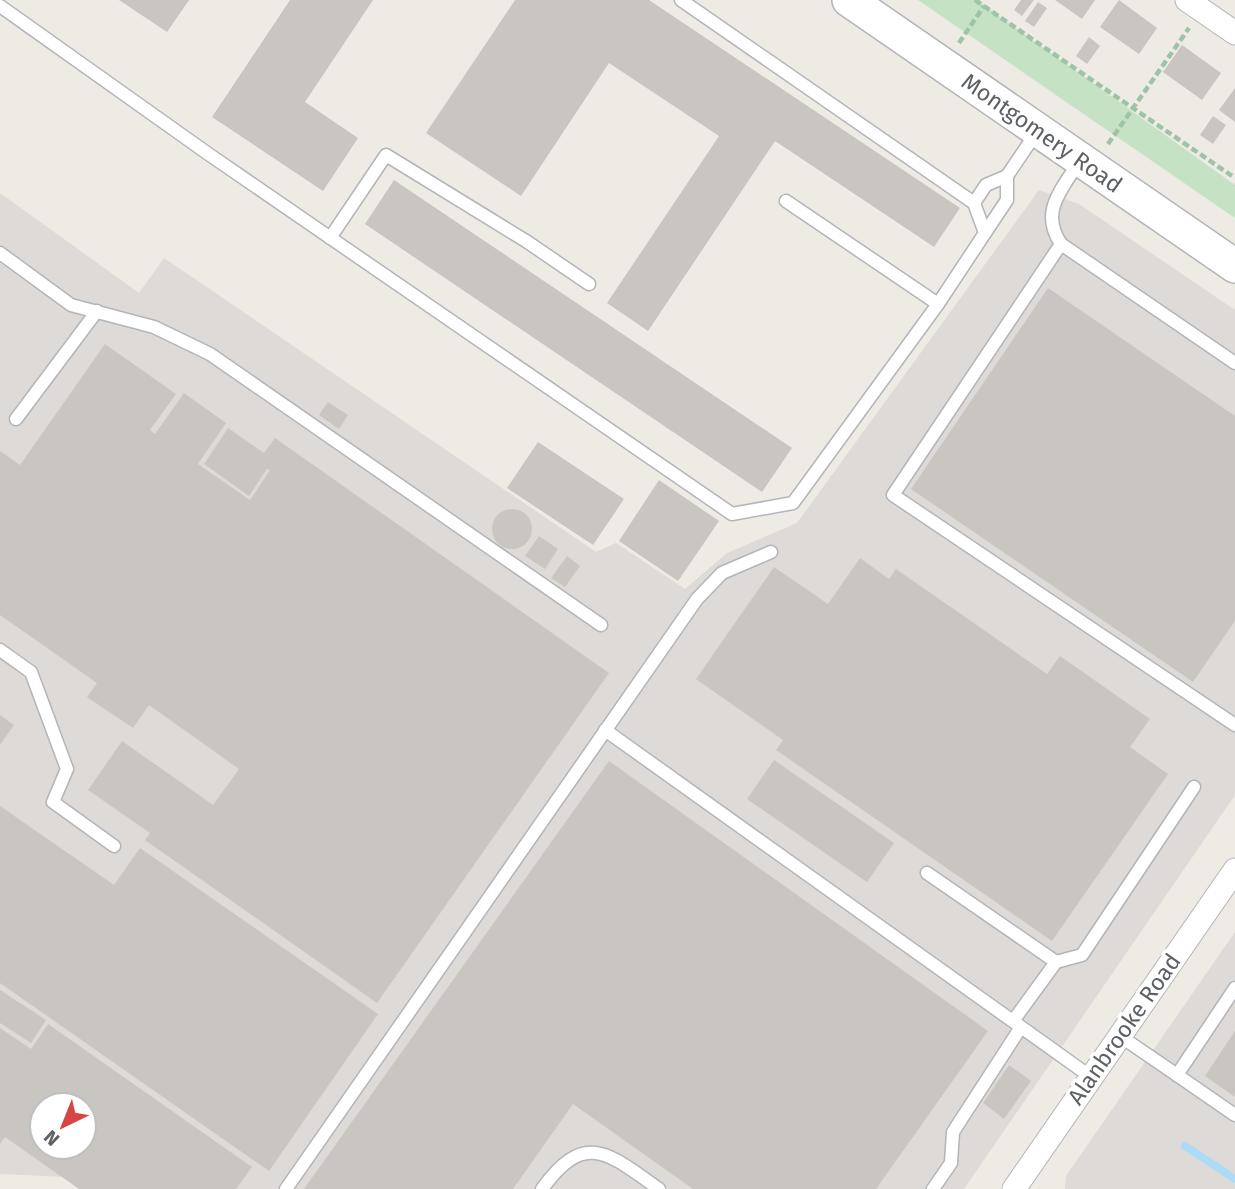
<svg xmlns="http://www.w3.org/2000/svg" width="1235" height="1189" font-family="'Fira Sans',sans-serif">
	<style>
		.industrial { fill: #dddad7; fill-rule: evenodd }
		.green { fill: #c6e2c4 }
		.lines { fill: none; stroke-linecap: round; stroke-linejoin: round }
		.stream { stroke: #addbf6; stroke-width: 8 }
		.building { fill: #c9c6c2; fill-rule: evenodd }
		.lane-casing { stroke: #b2b5b9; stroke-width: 15 }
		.street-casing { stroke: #b2b5b9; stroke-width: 25 }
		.secondary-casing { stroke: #b1b4b8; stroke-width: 36 }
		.path { stroke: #9ec3a6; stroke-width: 4.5; stroke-dasharray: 7 3.5; stroke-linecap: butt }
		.lane { stroke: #fff; stroke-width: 12 }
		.street { stroke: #fff; stroke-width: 23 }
		.secondary { stroke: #fff; stroke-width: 33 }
		.labels { text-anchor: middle; stroke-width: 7; stroke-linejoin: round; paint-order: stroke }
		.street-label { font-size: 23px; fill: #5d6064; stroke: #fff }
	</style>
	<rect width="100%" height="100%" fill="#eeebe5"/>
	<g class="industrial">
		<path d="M 1039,190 L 1079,204 L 1235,310 L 1235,795 L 964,1189 L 81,1189 L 68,1177 L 0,1174 L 0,193 L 139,293 L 164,258 L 596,552 L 616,543 L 685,589 L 727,553 L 797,523 ZM 42,1105 L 84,1105 L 84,1147 L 42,1147 Z"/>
		<polygon points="1235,932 1235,1189 1065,1189 1066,1176"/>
	</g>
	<polygon class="green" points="918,0 977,0 1235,185 1235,218"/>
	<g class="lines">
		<polyline class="stream" points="1185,1146 1235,1179"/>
	</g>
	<g class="building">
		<polygon points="119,0 189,0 167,32"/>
		<polygon points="290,0 373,0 305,102 358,138 323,191 212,117"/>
		<polygon points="515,0 649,0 960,208 934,247 775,141 648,331 607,303 719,136 609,63 521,196 426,133"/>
		<polygon points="1021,0 1034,0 1022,16 1014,10"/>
		<polygon points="1055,0 1095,0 1082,19"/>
		<polygon points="1119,0 1157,28 1139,54 1100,27"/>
		<polygon points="1038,2 1047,8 1034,27 1025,21"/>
		<polygon points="1089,37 1100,46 1087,64 1076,56"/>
		<polygon points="1182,45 1221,73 1202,100 1163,72"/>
		<polygon points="1235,88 1235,122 1219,110"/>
		<polygon points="1213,116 1226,125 1213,144 1200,135"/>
		<polygon points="394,180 792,448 762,492 365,224"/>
		<polygon points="1048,288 1235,416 1235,621 1193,682 911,489"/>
		<polygon points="105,344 176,394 150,430 155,434 184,393 226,423 198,464 250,500 270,470 267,469 249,496 204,464 228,428 264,453 275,438 609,673 377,1003 145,840 150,833 88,790 122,741 213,805 239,769 149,705 133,728 87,697 97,683 0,615 0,451 20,465"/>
		<polygon points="328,402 348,415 339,429 319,415"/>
		<polygon points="538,442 624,499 593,545 507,488"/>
		<polygon points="659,480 719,521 678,581 619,541"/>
		<circle cx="512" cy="529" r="20"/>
		<polygon points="539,536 558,549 545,569 525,556"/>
		<polygon points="567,556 580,566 565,587 551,578"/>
		<polygon points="860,558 889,579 896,569 1047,674 1060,656 1150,719 1130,747 1168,774 1052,941 776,750 783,740 696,679 774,567 828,604"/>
		<polygon points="0,715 14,725 0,745"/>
		<polygon points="774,760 894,843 867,882 747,799"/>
		<polygon points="609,761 988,1031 876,1189 693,1189 573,1104 513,1189 304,1189"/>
		<polygon points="0,806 114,885 140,848 378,1014 269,1171 0,983"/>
		<polygon points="0,990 46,1020 31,1043 0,1023"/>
		<path d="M 48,1024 L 252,1167 L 236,1189 L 79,1189 L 5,1137 L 0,1144 L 0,1028 L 31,1049 ZM 42,1105 L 84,1105 L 84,1147 L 42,1147 Z"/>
		<polygon points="1235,1031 1235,1097 1205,1076"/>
		<polygon points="1009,1065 1031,1081 1004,1119 983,1103"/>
	</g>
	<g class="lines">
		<defs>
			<g id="lane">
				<polyline points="0,6 207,153 732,514 793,503 938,304 985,233 974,203 681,0"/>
				<path d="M 1080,160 C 1062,190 1039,211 1061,244 L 1235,363"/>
				<polyline points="786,201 938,304"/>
				<polyline points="974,203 986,185 1007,176"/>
				<polyline points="985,233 1007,200 1007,176 1038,130"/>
				<polyline points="330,238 386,155 526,241 589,284"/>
				<polyline points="1061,244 893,495 1235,725"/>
				<polyline points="0,253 71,305 154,327 210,354 601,625"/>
				<polyline points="16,419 97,311"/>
				<polyline points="0,650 31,672 67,769 53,802 114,846"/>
				<polyline points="605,730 1091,1077"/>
				<polyline points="927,873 1056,962 1013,1021"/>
				<polyline points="1056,962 1082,955 1194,787"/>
				<polyline points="1120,1036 1177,1075 1235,988"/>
				<polyline points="1177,1075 1235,1115"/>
				<polyline points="286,1189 697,599 722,573 771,552"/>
				<path d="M 542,1189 C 585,1129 609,1154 659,1189"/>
				<polyline points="933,1189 951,1163 953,1132 1021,1027"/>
			</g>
			<g id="street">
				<polyline points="1187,0 1235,33"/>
				<polyline points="1014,1189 1235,870"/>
			</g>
			<polyline id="secondary" points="849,0 1235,266"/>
		</defs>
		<use href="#lane" class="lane-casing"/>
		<use href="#street" class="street-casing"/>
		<use href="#secondary" class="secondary-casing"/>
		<g class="path">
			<polyline points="975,0 1235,178"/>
			<polyline points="959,43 984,6"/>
			<polyline points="1108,144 1189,28"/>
		</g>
		<use href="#lane" class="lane"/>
		<use href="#street" class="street"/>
		<use href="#secondary" class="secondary"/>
	</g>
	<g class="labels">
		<g class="street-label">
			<text transform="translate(1042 133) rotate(35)" y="8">Montgomery Road</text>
			<text transform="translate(1124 1029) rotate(-55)" y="8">Alanbrooke Road</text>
		</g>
	</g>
	<g transform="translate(63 1126) rotate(223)"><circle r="33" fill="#ffffff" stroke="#bebfc1" stroke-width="2"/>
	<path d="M0-5L12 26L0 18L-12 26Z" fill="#d74442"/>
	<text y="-10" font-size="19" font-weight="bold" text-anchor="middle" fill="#5d6064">N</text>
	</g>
</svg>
